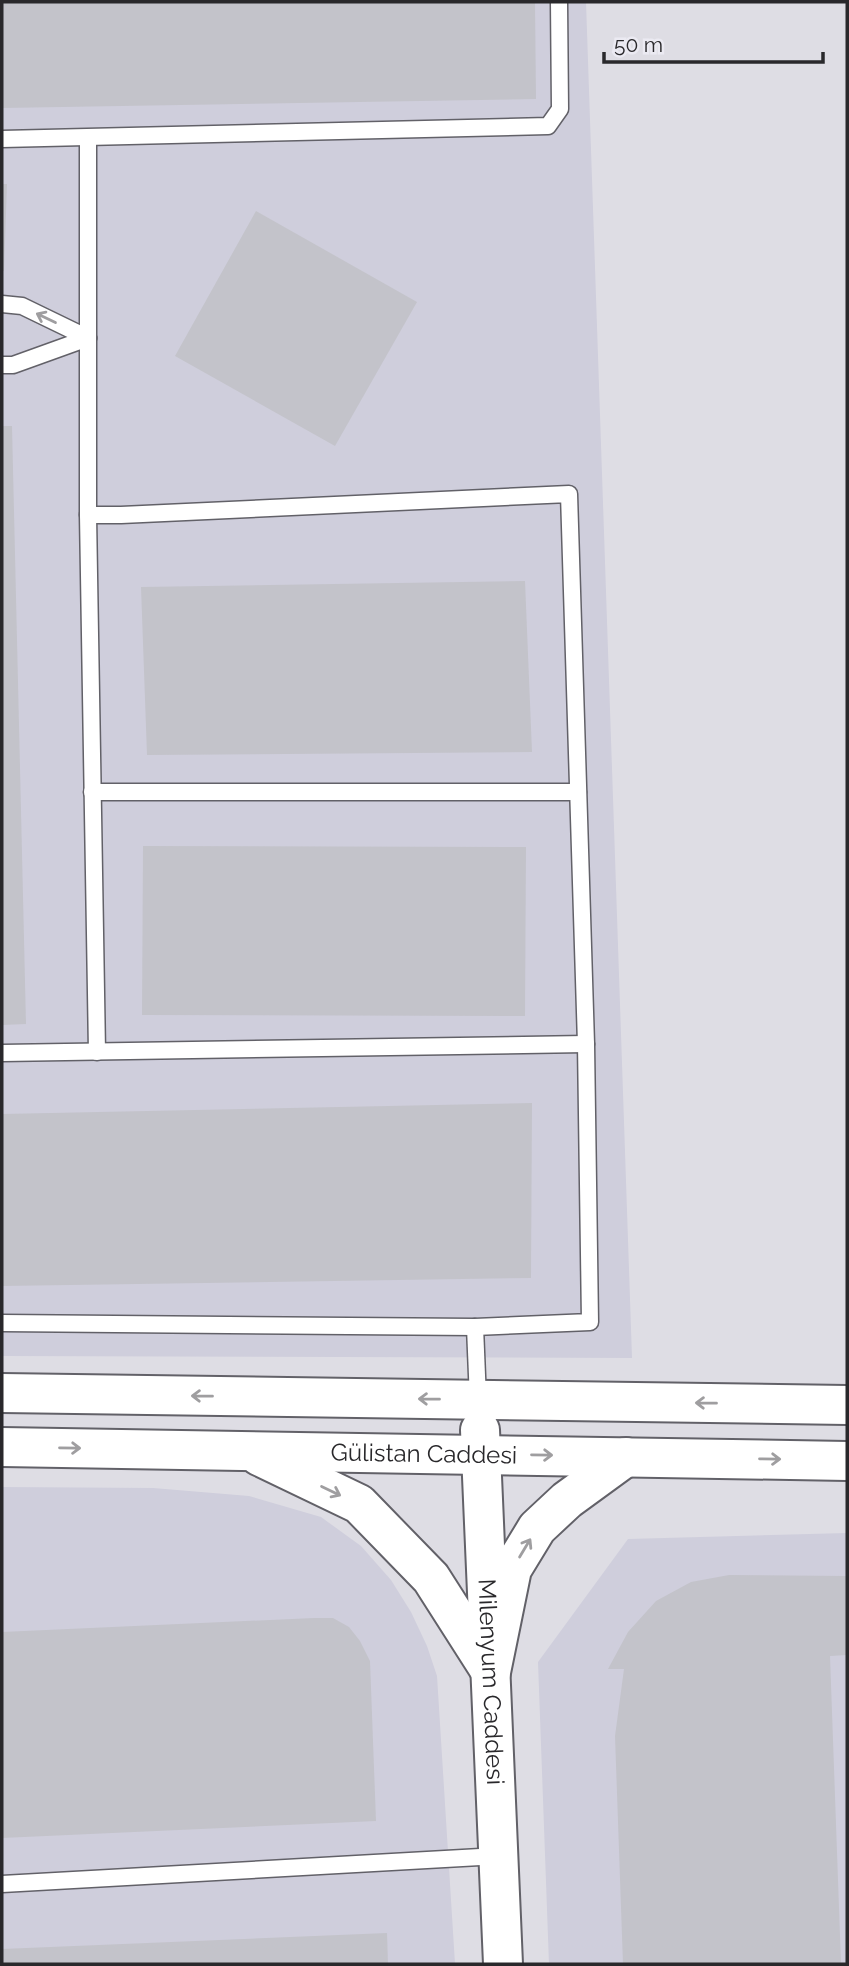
<svg xmlns="http://www.w3.org/2000/svg" width="849" height="1966" font-family="Raleway,sans-serif">
	<style>
		.built { fill: #cfcedc }
		.building { fill: #c3c3ca }
		.lines { fill: none; stroke-linecap: round; stroke-linejoin: round }
		.lane-casing { stroke: #626168; stroke-width: 19 }
		.secondary-casing { stroke: #626168; stroke-width: 42 }
		.lane { stroke: #fff; stroke-width: 16 }
		.secondary { stroke: #fff; stroke-width: 38 }
		.oneway { stroke: #9f9ea0 }
		.labels { text-anchor: middle; stroke-width: 6; stroke-linejoin: round; paint-order: stroke }
		.street-label { font-size: 24px; fill: #29282b; stroke: #ebeaf2 }
	</style>
	<rect width="100%" height="100%" fill="#dedde4"/>
	<g class="built">
		<polygon points="2,2 586,2 632,1358 2,1356"/>
		<polygon points="2,1487 153,1488 249,1496 321,1517 361,1546 391,1580 411,1612 427,1646 437,1676 455,1964 2,1964"/>
		<polygon points="847,1533 847,1964 549,1964 538,1662 628,1539"/>
	</g>
	<g class="building">
		<polygon points="2,2 535,2 536,99 2,108"/>
		<polygon points="2,184 7,184 4,271 2,271"/>
		<polygon points="256,211 417,302 335,446 175,356"/>
		<polygon points="2,426 12,426 26,1024 2,1025"/>
		<polygon points="525,581 532,752 147,755 141,587"/>
		<polygon points="143,846 526,847 525,1016 142,1015"/>
		<polygon points="532,1103 531,1278 2,1286 2,1114"/>
		<polygon points="729,1575 847,1576 847,1655 830,1656 841,1964 623,1964 615,1736 624,1669 608,1669 628,1632 656,1601 691,1582"/>
		<polygon points="314,1618 333,1618 349,1627 360,1641 370,1661 376,1821 2,1838 2,1632"/>
		<polygon points="387,1933 388,1964 2,1964 2,1949"/>
	</g>
	<g class="lines">
		<defs>
			<g id="lane">
				<polyline points="2,139 548,126 560,109 559,2"/>
				<polyline points="2,304 22,306 88,338"/>
				<polyline points="2,365 13,365 88,338"/>
				<polyline points="88,515 97,1052"/>
				<polyline points="92,792 578,792"/>
				<polyline points="2,1053 586,1044"/>
				<polyline points="2,1323 475,1327 590,1322 586,1044 569,494 121,515 88,515 88,138"/>
				<polyline points="475,1327 478,1400"/>
				<polyline points="2,1884 498,1856"/>
			</g>
			<g id="secondary">
				<polyline points="2,1393 847,1405"/>
				<path id="s1" d="M 480,1430 L 503,1964"/>
				<path id="s2" d="M 2,1447 L 847,1461"/>
				<polyline points="259,1456 359,1504 431,1578 491,1672 512,1569 537,1528 567,1500 626,1457"/>
			</g>
		</defs>
		<use href="#lane" class="lane-casing"/>
		<use href="#secondary" class="secondary-casing"/>
		<use href="#lane" class="lane"/>
		<use href="#secondary" class="secondary"/>
	</g>
	<defs><path id="oneway-shaft" d="M-6 0H5M1.5-3L5.5 0L1.5 3" fill="none" stroke-width="1.6" stroke-linecap="round" stroke-linejoin="round" transform="scale(1.75)"/></defs>
	<g class="oneway">
		<use href="#oneway-shaft" transform="translate(46 318) rotate(-154)"/>
		<use href="#oneway-shaft" transform="translate(202 1396) rotate(-179)"/>
		<use href="#oneway-shaft" transform="translate(429 1399) rotate(-179)"/>
		<use href="#oneway-shaft" transform="translate(706 1403) rotate(-179)"/>
		<use href="#oneway-shaft" transform="translate(70 1448) rotate(1)"/>
		<use href="#oneway-shaft" transform="translate(542 1455) rotate(1)"/>
		<use href="#oneway-shaft" transform="translate(770 1459) rotate(1)"/>
		<use href="#oneway-shaft" transform="translate(331 1491) rotate(26)"/>
		<use href="#oneway-shaft" transform="translate(525 1548) rotate(-59)"/>
	</g>
	<g class="labels">
		<g class="street-label">
			<text dy="8" stroke="none"><textPath href="#s2" startOffset="422">Gülistan Caddesi</textPath></text>
			<text dy="8" stroke="none"><textPath href="#s1" startOffset="252">Milenyum Caddesi</textPath></text>
		</g>
	</g>
	<rect width="849" height="1966" fill="none" stroke="#29282b" stroke-width="7"/>
	<path d="M604 52v10h219v-10" fill="none" stroke="#29282b" stroke-width="3.5"/>
	<text x="614" y="52" font-size="21" fill="#29282b" stroke="#ebeaf2" stroke-width="5" paint-order="stroke">50 m</text>
</svg>
